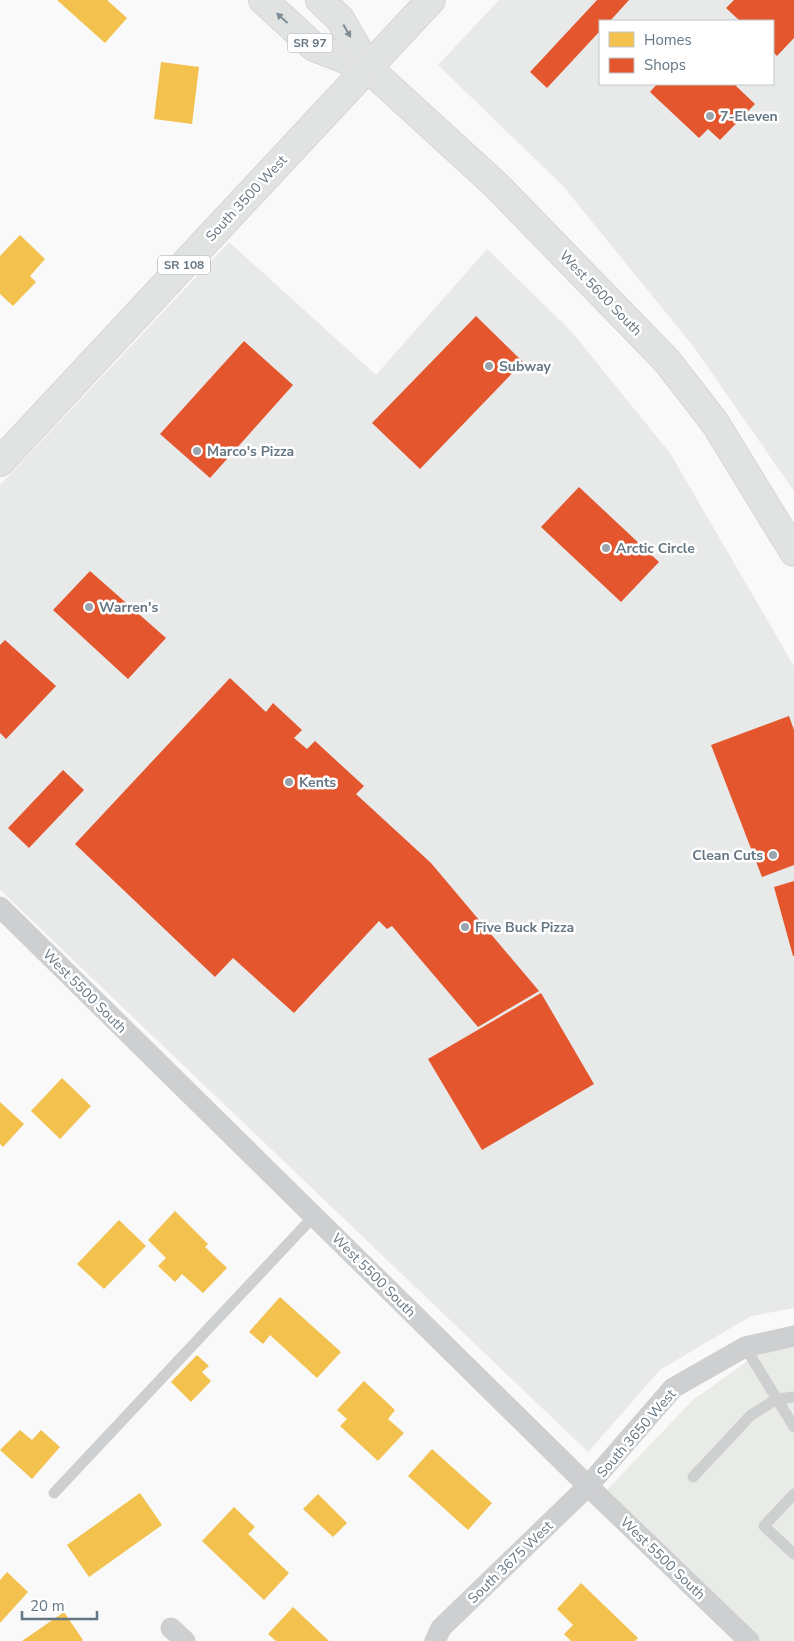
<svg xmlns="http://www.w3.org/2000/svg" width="794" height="1641" font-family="'Nunito Sans',sans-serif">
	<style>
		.built { fill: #e8e9e9; fill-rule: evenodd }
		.green { fill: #e8ebe6 }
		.homes { fill: #f2c14e }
		.shops { fill: #e4572e }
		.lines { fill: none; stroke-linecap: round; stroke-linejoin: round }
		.secondary-casing { stroke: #d5d6d7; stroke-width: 30 }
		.primary-casing { stroke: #d5d6d7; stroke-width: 30 }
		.service { stroke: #cecfd0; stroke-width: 11 }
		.minor { stroke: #cecfd0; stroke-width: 21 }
		.secondary { stroke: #e1e2e2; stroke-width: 28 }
		.primary { stroke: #e1e2e2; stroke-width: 28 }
		.oneway { fill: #7e8c96 }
		.poi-dot { fill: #99a4ac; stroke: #fff; stroke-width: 2 }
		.labels { text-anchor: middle; stroke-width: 5; stroke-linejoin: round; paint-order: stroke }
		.shield { fill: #fff; stroke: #939fa8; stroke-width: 1 }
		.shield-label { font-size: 12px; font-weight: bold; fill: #657683 }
		.poi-label { font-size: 14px; font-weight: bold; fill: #657683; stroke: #fff; text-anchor: start }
		.street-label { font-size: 14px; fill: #657683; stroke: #fff }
	</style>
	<rect width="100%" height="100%" fill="#f9f9f9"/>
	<g class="built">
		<path d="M 499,0 L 794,0 L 794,491 L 693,346 L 563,186 L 438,65 ZM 600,21 L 773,21 L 773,84 L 600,84 Z"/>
		<polygon points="229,242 376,375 487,249 571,331 670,453 794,666 794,1308 751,1316 660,1370 588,1452 0,890 0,485"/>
	</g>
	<polygon class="green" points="794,1341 794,1641 756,1641 601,1496 693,1400 770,1345"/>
	<g class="homes">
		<polygon points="57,0 107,0 127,18 105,43"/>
		<polygon points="161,62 199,67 192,124 154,119"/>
		<polygon points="20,235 45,259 30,276 36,282 13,306 0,294 0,256"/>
		<polygon points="62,1078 91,1106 60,1139 31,1111"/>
		<polygon points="0,1102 24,1124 3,1147 0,1144"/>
		<polygon points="175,1211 208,1244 205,1247 227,1268 203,1293 182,1274 175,1282 158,1266 166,1258 148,1240"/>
		<polygon points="119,1220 146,1246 104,1289 77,1264"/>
		<polygon points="280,1297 341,1352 317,1378 270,1335 263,1344 249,1332"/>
		<polygon points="197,1355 209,1366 202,1372 211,1381 191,1402 171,1382"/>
		<polygon points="364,1381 395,1410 388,1419 404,1433 378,1461 340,1426 347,1419 337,1410"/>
		<polygon points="20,1430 32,1440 41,1430 60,1447 32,1479 0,1450"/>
		<polygon points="432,1449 492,1503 468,1530 408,1476"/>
		<polygon points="140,1493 162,1525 89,1577 67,1545"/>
		<polygon points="318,1494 347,1523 333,1537 303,1509"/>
		<polygon points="234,1507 255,1527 248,1534 289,1573 264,1600 202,1541"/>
		<polygon points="7,1572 28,1592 0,1623 0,1580"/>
		<polygon points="581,1583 638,1638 635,1641 571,1641 564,1634 573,1625 557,1609"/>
		<polygon points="293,1607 329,1641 276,1641 268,1634"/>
		<polygon points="64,1612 83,1640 82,1641 22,1641"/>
	</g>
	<g class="shops">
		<polygon points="597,0 629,0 610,21 600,21 600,31 547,88 530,72"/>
		<polygon points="734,0 794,0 794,38 777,56 773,52 773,21 740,21 726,8"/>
		<polygon points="657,84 737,84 735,85 755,104 720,140 708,129 699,138 650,92"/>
		<polygon points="476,316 523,362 420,469 372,423"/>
		<polygon points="244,341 293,385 210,478 160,434"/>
		<polygon points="579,487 659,562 621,602 541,527"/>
		<polygon points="90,571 166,638 128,679 53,610"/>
		<polygon points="5,640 56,686 6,739 0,733 0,645"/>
		<polygon points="230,678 266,712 273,703 302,730 294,738 307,749 315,741 364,786 356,794 431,863 539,991 478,1027 392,926 387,929 379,921 294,1013 233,958 215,977 75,844"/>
		<polygon points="789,716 794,730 794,865 762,877 711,745"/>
		<polygon points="63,770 84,790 29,848 8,828"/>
		<polygon points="794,881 794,956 793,956 774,887"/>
		<polygon points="541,993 594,1084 482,1150 428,1059"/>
	</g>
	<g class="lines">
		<defs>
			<polyline id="secondary" points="368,68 496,185 667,361 715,423 794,552"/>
			<g id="primary">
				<polyline points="263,0 314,47 368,68"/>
				<polyline points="320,0 340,19 368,68"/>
				<polyline points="0,462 431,0"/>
			</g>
		</defs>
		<use href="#secondary" class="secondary-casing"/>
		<use href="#primary" class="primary-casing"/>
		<g class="service">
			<polyline points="745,1347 794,1427"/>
			<polyline points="693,1477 751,1415 777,1399 794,1397"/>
			<polyline points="54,1493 314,1216"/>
			<polyline points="794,1494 764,1526 794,1554"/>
		</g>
		<g class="minor">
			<polyline points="0,907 588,1486 749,1641"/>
			<polyline points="171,1628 185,1641"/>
			<polyline points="435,1641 441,1628 588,1486 673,1388 745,1347 794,1336"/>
		</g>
		<use href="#secondary" class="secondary"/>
		<use href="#primary" class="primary"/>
	</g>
	<defs><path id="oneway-solid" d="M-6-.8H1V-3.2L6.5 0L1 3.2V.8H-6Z" transform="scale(1.25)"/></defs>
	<g class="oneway">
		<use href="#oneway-solid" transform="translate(282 18) rotate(-138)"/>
		<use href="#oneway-solid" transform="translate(347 31) rotate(60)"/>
	</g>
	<g class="poi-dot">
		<circle cx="710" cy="116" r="5"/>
		<circle cx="489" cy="366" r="5"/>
		<circle cx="197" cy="451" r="5"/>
		<circle cx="606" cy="548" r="5"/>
		<circle cx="89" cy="607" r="5"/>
		<circle cx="289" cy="782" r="5"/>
		<circle cx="773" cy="855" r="5"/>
		<circle cx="465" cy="927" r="5"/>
	</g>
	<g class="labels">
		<g class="shield">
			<rect x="287.5" y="33.5" width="45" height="19" rx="4"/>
			<rect x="158" y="255.5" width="52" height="19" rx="4"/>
		</g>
		<g class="shield-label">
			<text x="310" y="47">SR 97</text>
			<text x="184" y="269">SR 108</text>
		</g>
		<g class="poi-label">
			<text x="720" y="121">7-Eleven</text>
			<text x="499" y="371">Subway</text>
			<text x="207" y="456">Marco's Pizza</text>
			<text x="616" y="553">Arctic Circle</text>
			<text x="99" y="612">Warren's</text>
			<text x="299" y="787">Kents</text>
			<text x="763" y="860" text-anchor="end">Clean Cuts</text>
			<text x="475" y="932">Five Buck Pizza</text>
		</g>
		<g class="street-label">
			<text transform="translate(246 198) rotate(-47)" y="5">South 3500 West</text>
			<text transform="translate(601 293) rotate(46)" y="5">West 5600 South</text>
			<text transform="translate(85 991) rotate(45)" y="5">West 5500 South</text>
			<text transform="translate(374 1275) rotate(45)" y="5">West 5500 South</text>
			<text transform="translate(636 1433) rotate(-49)" y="5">South 3650 West</text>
			<text transform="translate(663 1558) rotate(44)" y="5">West 5500 South</text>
			<text transform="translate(510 1562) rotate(-44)" y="5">South 3675 West</text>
		</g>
	</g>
	<rect x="599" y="20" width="175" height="65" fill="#ffffff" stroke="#c1c8cd"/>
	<rect x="609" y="32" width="25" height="15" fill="#f2c14e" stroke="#c1c8cd"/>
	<text x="644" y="45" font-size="15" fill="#657683">Homes</text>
	<rect x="609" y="58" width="25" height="15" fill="#e4572e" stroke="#c1c8cd"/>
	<text x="644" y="70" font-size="15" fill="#657683">Shops</text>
	<path d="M22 1611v8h75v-8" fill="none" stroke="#657683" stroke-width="2.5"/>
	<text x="30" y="1611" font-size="15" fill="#657683" stroke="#ffffff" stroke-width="4" paint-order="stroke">20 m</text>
</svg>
